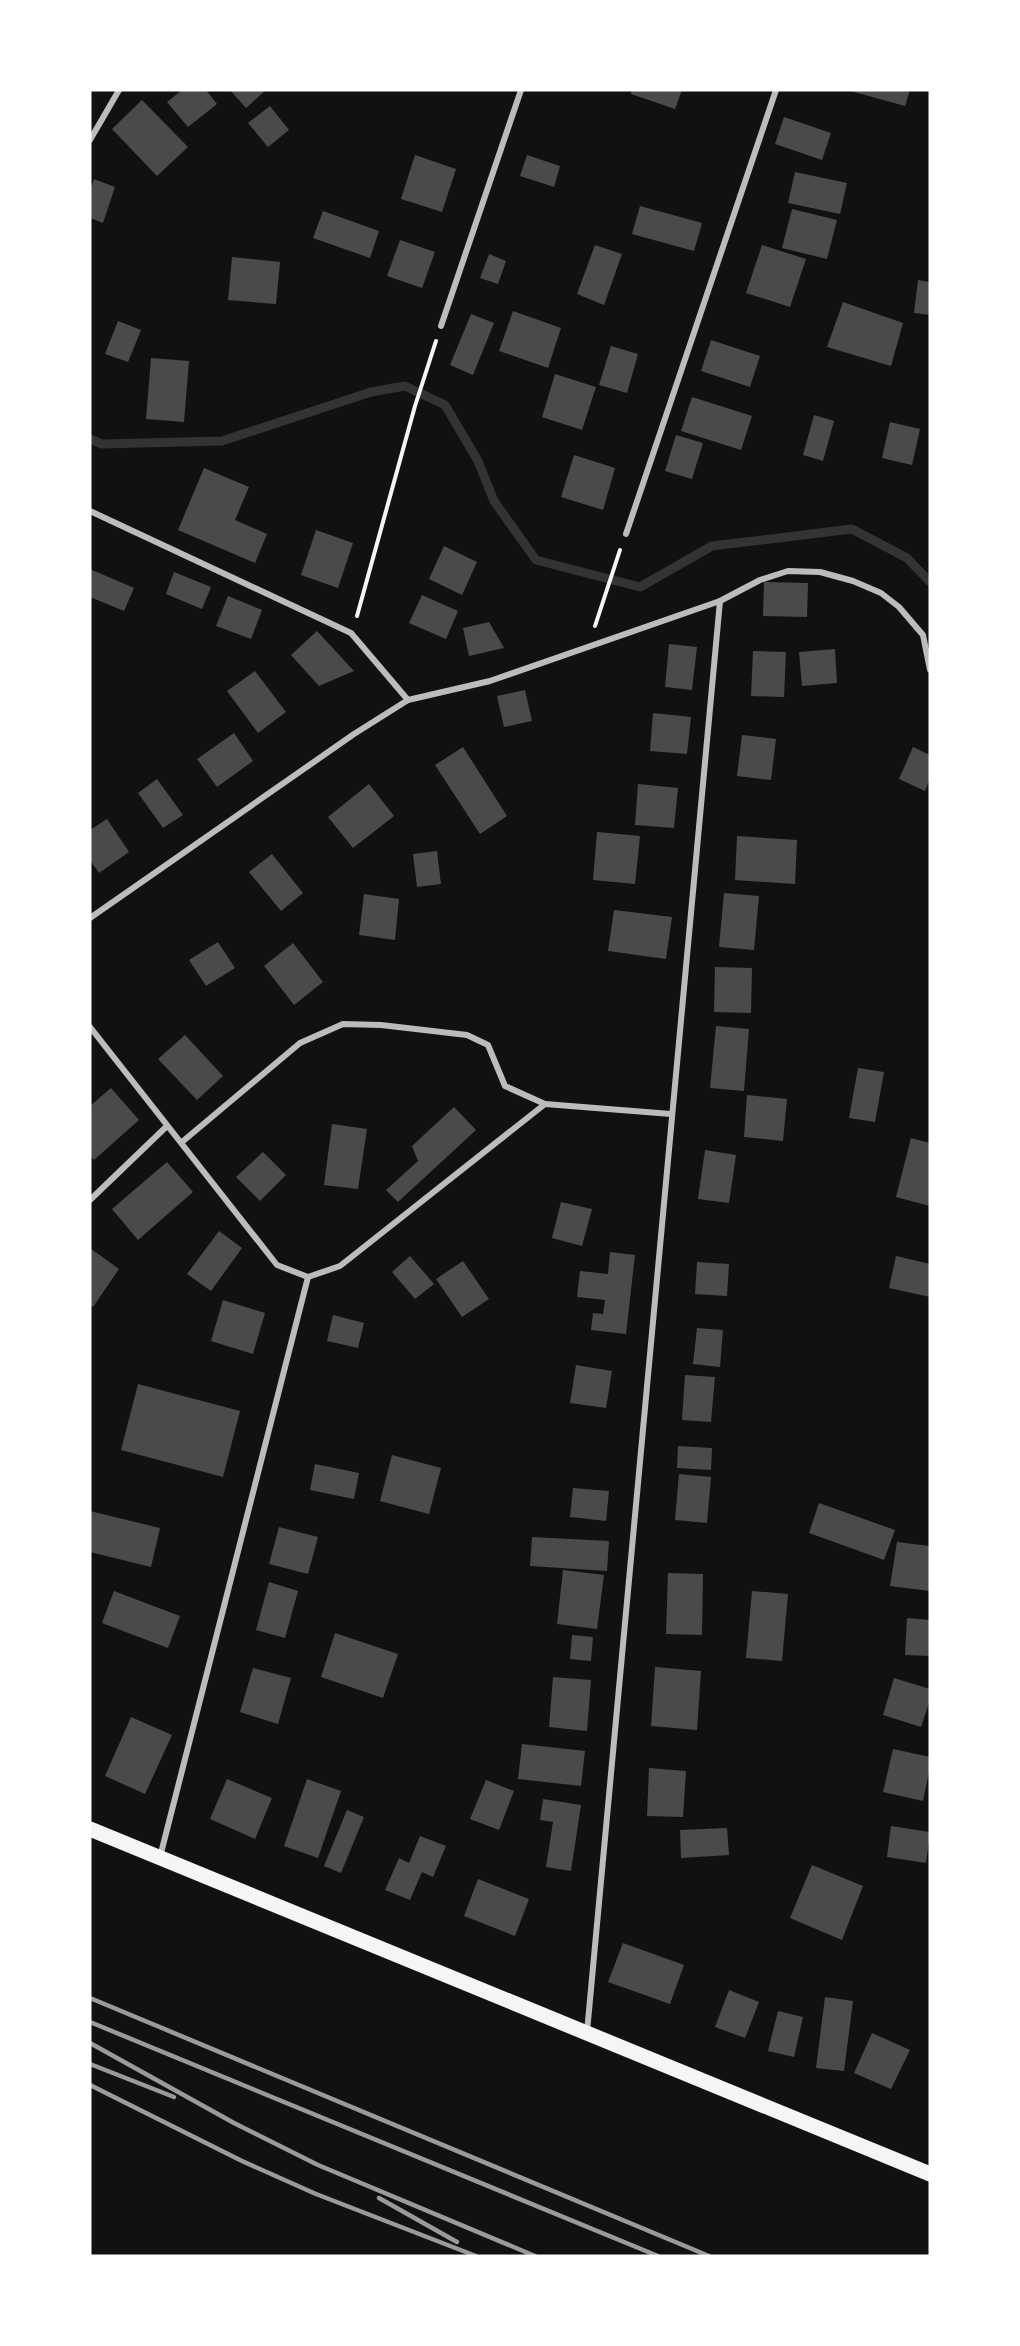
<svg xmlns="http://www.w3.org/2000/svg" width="1020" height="2346" font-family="Arial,sans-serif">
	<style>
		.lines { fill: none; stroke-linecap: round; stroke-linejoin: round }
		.stream { stroke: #333; stroke-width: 9 }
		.building { fill: #4a4a4a }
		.path { stroke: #f5f5f5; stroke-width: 4 }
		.minor { stroke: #bcbcbc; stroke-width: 6 }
		.primary { stroke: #f5f5f5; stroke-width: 15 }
		.rail { stroke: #9a9a9a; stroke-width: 4.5 }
	</style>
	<rect width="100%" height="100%" fill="#111"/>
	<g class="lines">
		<polyline class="stream" points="90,439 102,444 222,441 371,392 405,386 445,405 478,461 494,501 536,560 640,587 712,546 852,529 907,558 930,582"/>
	</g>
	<g class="building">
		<polygon points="182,90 206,90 217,104 188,127 167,102"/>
		<polygon points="230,90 266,90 246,108"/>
		<polygon points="632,90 682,90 675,109 631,94"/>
		<polygon points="847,90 910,90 905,106"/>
		<polygon points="142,100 188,147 157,176 112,129"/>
		<polygon points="270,106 289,130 268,147 248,123"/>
		<polygon points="784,117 831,133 822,160 775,144"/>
		<polygon points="415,155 456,169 442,212 401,199"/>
		<polygon points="527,155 560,166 554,187 520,176"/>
		<polygon points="795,172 847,183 840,214 788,203"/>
		<polygon points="94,179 115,187 103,223 90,218 90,191"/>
		<polygon points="640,206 702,223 694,251 632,234"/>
		<polygon points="792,209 837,220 827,259 782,248"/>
		<polygon points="323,211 379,231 370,258 313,238"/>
		<polygon points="400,240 435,252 422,288 387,276"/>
		<polygon points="595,245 622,254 604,305 577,294"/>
		<polygon points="762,245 806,259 790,307 746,293"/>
		<polygon points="489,254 506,261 498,284 480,278"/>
		<polygon points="232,257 280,262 276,304 228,300"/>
		<polygon points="918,280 930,282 930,315 914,313"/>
		<polygon points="843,302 903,323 891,366 827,347"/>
		<polygon points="513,311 561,328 548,368 499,351"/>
		<polygon points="471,314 494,323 473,375 450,365"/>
		<polygon points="118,321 141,330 128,362 105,354"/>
		<polygon points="711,340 760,356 750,387 701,371"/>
		<polygon points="611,346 638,354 627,393 599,385"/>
		<polygon points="151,358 189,361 184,422 146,419"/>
		<polygon points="555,374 596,387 582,430 542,417"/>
		<polygon points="692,397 752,416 741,450 681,431"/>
		<polygon points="814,415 834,421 823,461 803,455"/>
		<polygon points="890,422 920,429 912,465 882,458"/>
		<polygon points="676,435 703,443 692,479 665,471"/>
		<polygon points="574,455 615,468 603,510 561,497"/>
		<polygon points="204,468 249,487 235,520 267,534 255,563 178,530"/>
		<polygon points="316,530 353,543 338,588 301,575"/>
		<polygon points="444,546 477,562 462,595 429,579"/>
		<polygon points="90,569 134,588 124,611 90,597"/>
		<polygon points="174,572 211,587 202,609 166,594"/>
		<polygon points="764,582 808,583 807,617 763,616"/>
		<polygon points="422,595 458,611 446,639 409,623"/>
		<polygon points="228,596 262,610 251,639 216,626"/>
		<polygon points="489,622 504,648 469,656 463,628"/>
		<polygon points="317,631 354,671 319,686 291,655"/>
		<polygon points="669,644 697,647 692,690 665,687"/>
		<polygon points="835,649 837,683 802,686 799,652"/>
		<polygon points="753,651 786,652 784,697 751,696"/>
		<polygon points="255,671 286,712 258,733 227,691"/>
		<polygon points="525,690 532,721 504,727 497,696"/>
		<polygon points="653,713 691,717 687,754 650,751"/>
		<polygon points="234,733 253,761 217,787 197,759"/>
		<polygon points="742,735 776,739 771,780 737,776"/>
		<polygon points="463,747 507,816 480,834 435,765"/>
		<polygon points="913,747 930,755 930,779 925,791 899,779"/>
		<polygon points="157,779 183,815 163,828 138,793"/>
		<polygon points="369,784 394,816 353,848 328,817"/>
		<polygon points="638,784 678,788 674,828 635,825"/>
		<polygon points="107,819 129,852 99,873 90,860 90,830"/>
		<polygon points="597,832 640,836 635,884 593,880"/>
		<polygon points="737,836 797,840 795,884 735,880"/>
		<polygon points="437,851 441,884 417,887 413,854"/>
		<polygon points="272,854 303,893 281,911 249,872"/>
		<polygon points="724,893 759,896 754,950 719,947"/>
		<polygon points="364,894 399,899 395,940 359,935"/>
		<polygon points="614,910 672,917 666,959 608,951"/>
		<polygon points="218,942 235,968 206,986 189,960"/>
		<polygon points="293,943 323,982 294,1005 264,966"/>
		<polygon points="715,967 752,968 751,1013 714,1012"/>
		<polygon points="716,1026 749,1029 744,1091 710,1088"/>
		<polygon points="185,1035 223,1076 197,1100 158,1059"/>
		<polygon points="858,1068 884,1072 875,1122 849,1118"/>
		<polygon points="111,1088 139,1120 94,1160 90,1156 90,1106"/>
		<polygon points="747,1095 787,1099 783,1141 744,1137"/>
		<polygon points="454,1107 476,1130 398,1202 386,1190 418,1161 412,1146"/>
		<polygon points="332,1124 367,1129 358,1189 324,1185"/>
		<polygon points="911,1138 930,1143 930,1206 896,1197"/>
		<polygon points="705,1150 736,1155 729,1203 698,1199"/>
		<polygon points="263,1152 286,1175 260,1201 236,1177"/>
		<polygon points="167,1162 193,1192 138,1240 112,1209"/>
		<polygon points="561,1202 592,1209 582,1246 552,1238"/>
		<polygon points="219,1231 242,1248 211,1291 187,1274"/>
		<polygon points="90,1248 119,1269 93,1307 90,1305"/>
		<polygon points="610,1252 635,1255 626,1334 591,1330 593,1313 603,1314 605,1300 577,1297 580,1271 608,1274"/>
		<polygon points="410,1256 434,1284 415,1299 392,1272"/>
		<polygon points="896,1256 930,1264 930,1297 889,1288"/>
		<polygon points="463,1261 489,1299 462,1317 436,1279"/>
		<polygon points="697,1262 729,1264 727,1296 695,1294"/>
		<polygon points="223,1300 265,1313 253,1354 211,1341"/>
		<polygon points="333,1315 364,1323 358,1348 327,1341"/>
		<polygon points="697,1328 723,1330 720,1367 693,1364"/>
		<polygon points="576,1365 612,1371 606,1408 570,1403"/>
		<polygon points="685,1375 715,1377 711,1422 682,1420"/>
		<polygon points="138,1384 240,1411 223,1477 121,1450"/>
		<polygon points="678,1446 712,1448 711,1470 677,1468"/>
		<polygon points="392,1455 441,1468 429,1514 380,1501"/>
		<polygon points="315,1464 359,1473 354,1499 310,1490"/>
		<polygon points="679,1474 711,1477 707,1523 675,1520"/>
		<polygon points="573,1488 609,1491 606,1521 570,1517"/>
		<polygon points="819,1503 895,1530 884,1560 809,1533"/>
		<polygon points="90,1511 160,1528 151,1567 90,1552"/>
		<polygon points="279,1527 318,1537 308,1574 269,1564"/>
		<polygon points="532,1537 609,1541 607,1571 530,1566"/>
		<polygon points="897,1542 930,1546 930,1591 890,1586"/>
		<polygon points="563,1570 604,1575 597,1629 557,1624"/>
		<polygon points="668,1573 703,1574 702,1635 666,1634"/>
		<polygon points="269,1582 298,1591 285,1638 256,1630"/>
		<polygon points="114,1591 180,1616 168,1648 102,1623"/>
		<polygon points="752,1591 788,1594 782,1661 746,1658"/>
		<polygon points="907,1618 930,1620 930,1656 905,1655"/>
		<polygon points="335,1633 398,1654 383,1698 321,1677"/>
		<polygon points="572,1635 593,1637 591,1661 570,1659"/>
		<polygon points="655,1667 701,1671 697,1730 651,1726"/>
		<polygon points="253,1668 291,1678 278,1724 240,1712"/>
		<polygon points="553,1677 591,1680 587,1731 549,1727"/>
		<polygon points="894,1678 930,1689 930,1700 921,1727 883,1715"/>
		<polygon points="131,1717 172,1735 145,1794 105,1776"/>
		<polygon points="522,1744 585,1751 581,1786 518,1779"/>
		<polygon points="893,1749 930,1757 930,1767 923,1801 883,1792"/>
		<polygon points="649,1768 686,1771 683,1817 647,1816"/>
		<polygon points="227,1779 272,1798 255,1839 210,1819"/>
		<polygon points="307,1779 341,1791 318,1858 284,1846"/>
		<polygon points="486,1780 514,1791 499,1830 470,1819"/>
		<polygon points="543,1799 581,1805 571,1871 546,1867 553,1822 540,1820"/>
		<polygon points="347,1810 364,1817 341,1873 324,1866"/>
		<polygon points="891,1826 930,1832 926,1863 887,1857"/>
		<polygon points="727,1828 729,1855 681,1858 680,1830"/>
		<polygon points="420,1836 446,1846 433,1877 422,1872 410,1900 385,1890 399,1858 409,1863"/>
		<polygon points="812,1865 863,1886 842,1940 790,1918"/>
		<polygon points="478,1879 529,1899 515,1936 464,1916"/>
		<polygon points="623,1943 684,1965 670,2004 608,1982"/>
		<polygon points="729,1990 759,2002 745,2038 715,2027"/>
		<polygon points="825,1997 853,2001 844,2071 816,2068"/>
		<polygon points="778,2011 803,2017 794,2057 768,2051"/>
		<polygon points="872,2033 910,2050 891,2089 854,2073"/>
	</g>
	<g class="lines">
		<g class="path">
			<polyline points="357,616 415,406 436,341"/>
			<polyline points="595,626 620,550"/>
		</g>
		<g class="minor">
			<polyline points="90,140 119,90"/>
			<polyline points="441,326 521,90"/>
			<polyline points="90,511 351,633 408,700"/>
			<polyline points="626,534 776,90"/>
			<polyline points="90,918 354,734 408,700 490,681 720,601 760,580 788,571 820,572 853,581 881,593 899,607 923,635 930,670"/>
			<polyline points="90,1027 277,1265 308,1277 340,1266 545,1104 671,1114"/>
			<polyline points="182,1142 300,1043 343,1024 381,1025 467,1035 488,1045 505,1086 545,1104"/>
			<polyline points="90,1200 167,1126"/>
			<polyline points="160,1857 308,1277"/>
			<polyline points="587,2032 720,601"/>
		</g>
		<polyline class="primary" points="90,1829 930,2174"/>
		<g class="rail">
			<polyline points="90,1998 709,2256"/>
			<polyline points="90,2022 658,2256"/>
			<polyline points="90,2043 234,2123 318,2165 535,2256"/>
			<polyline points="90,2064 174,2097"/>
			<polyline points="90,2085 242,2161 316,2194 476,2256"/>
			<polyline points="379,2198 457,2242"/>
		</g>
	</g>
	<rect width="1020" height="2346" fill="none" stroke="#ffffff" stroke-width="183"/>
</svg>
